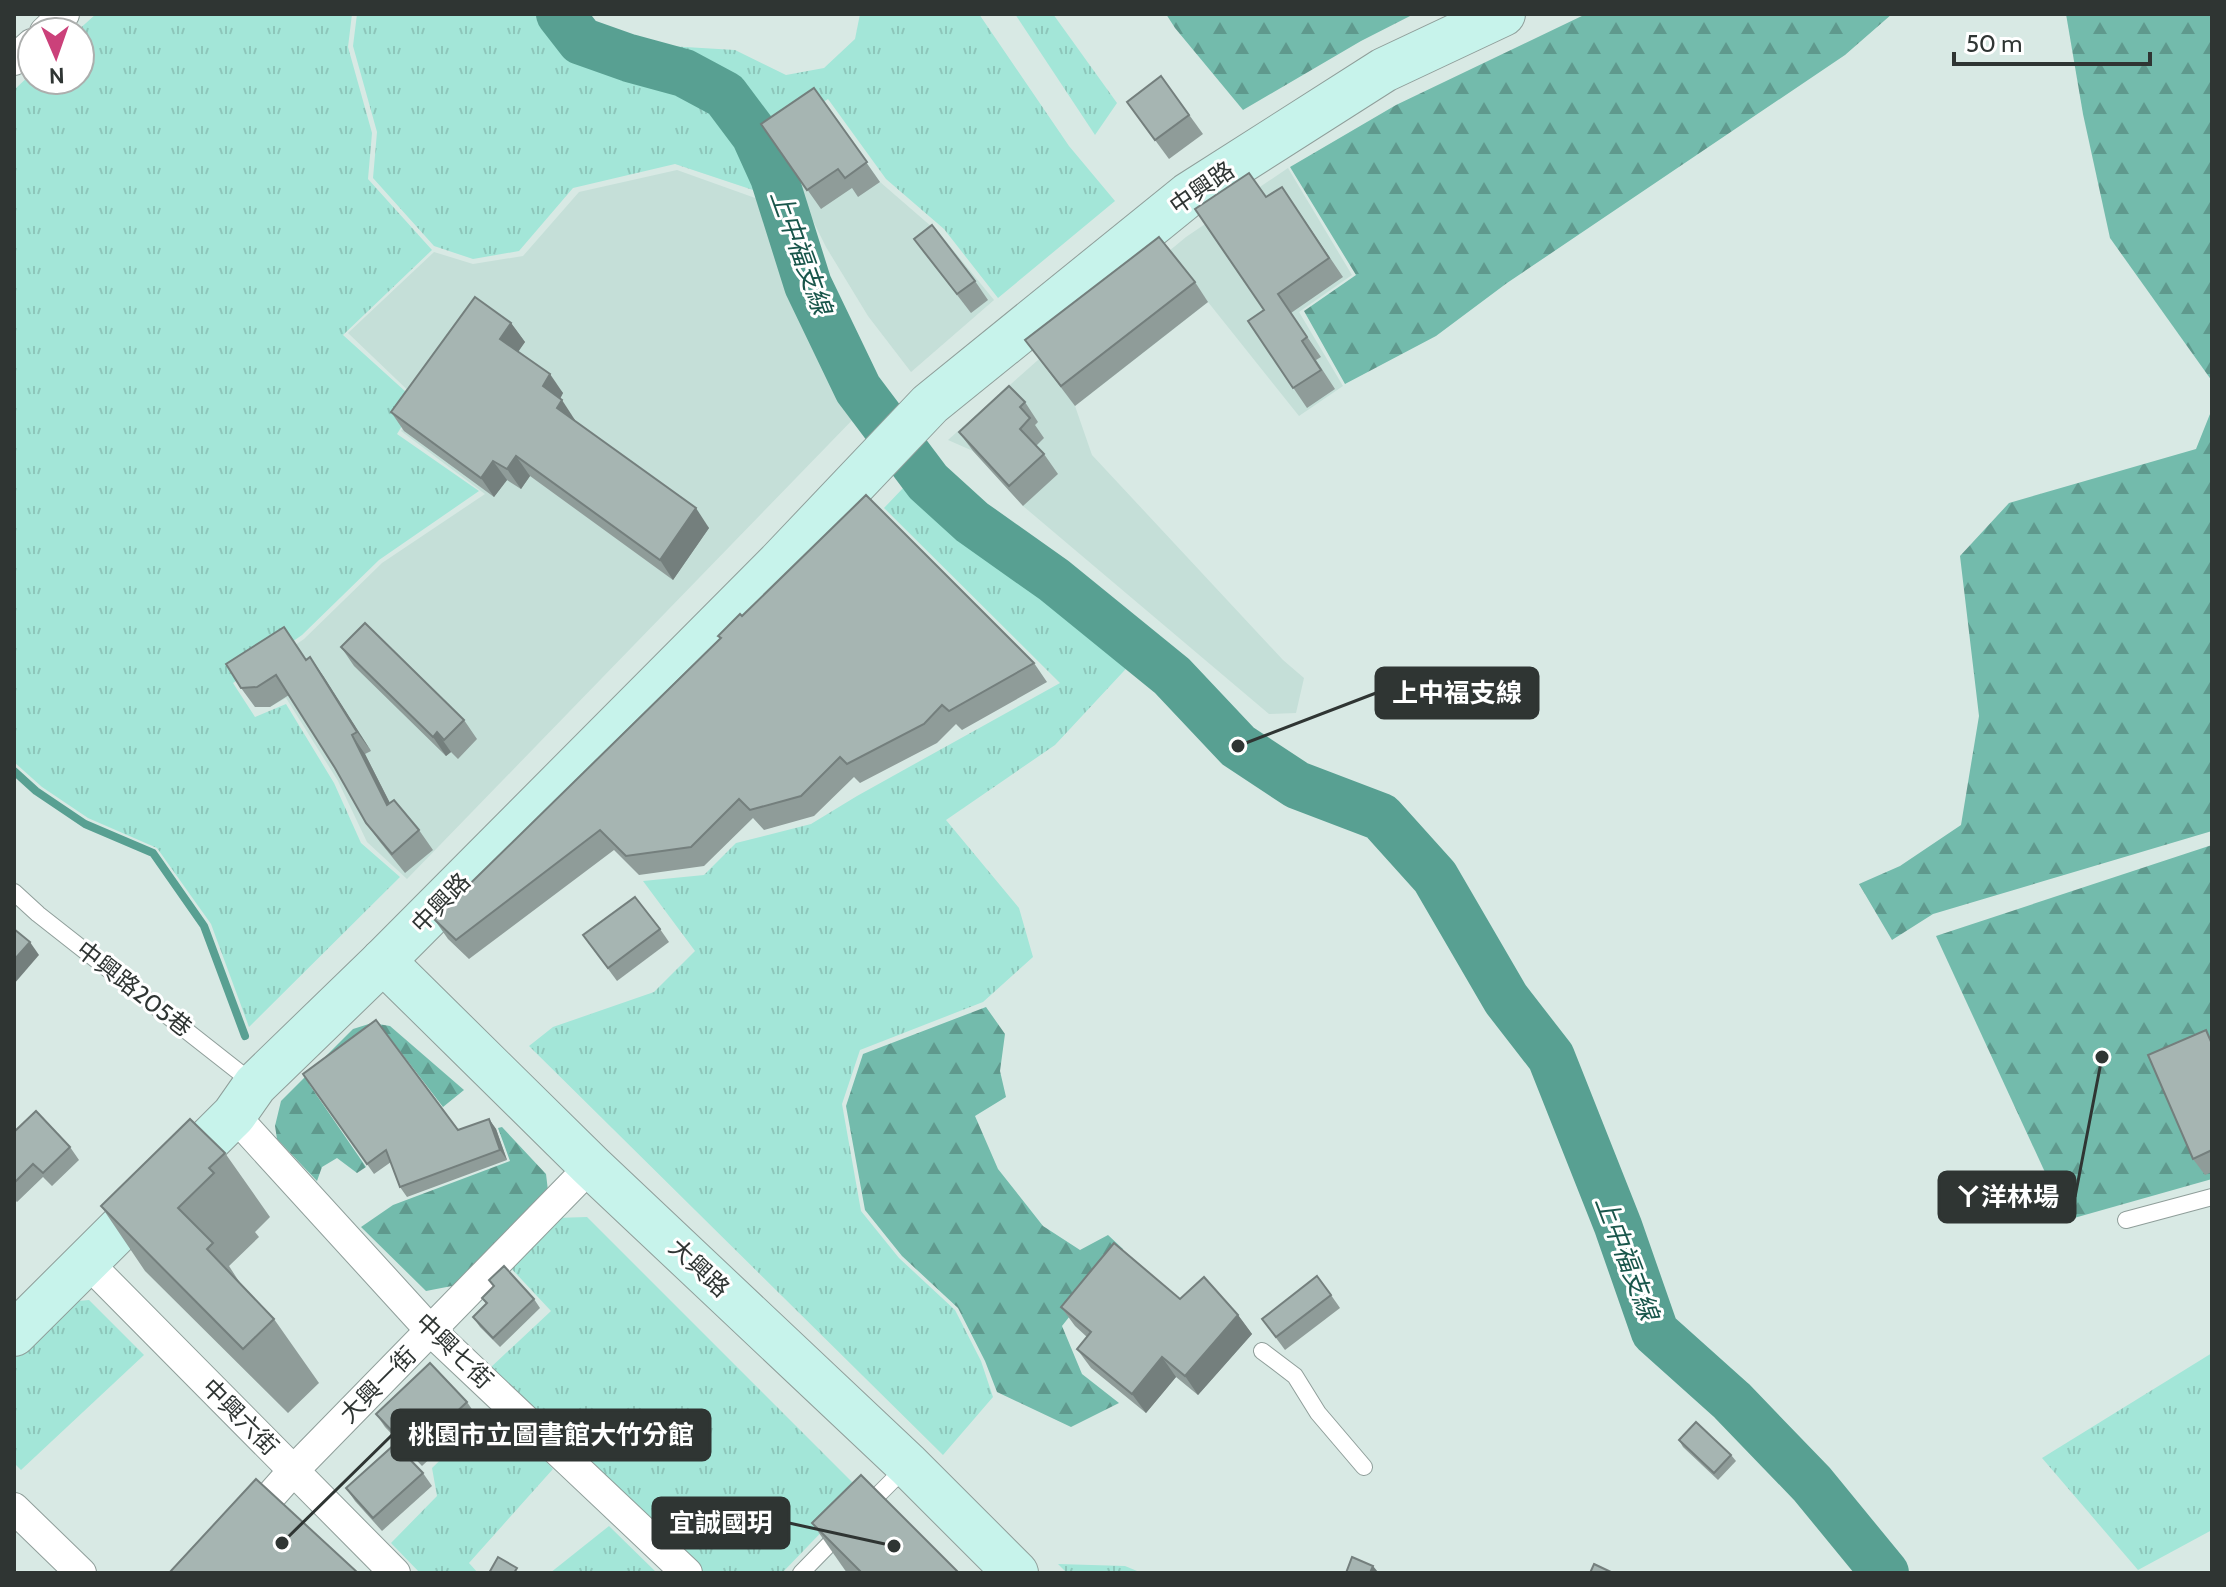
<svg xmlns="http://www.w3.org/2000/svg" width="2226" height="1587" font-family="Cabin,'Noto Sans TC',sans-serif">
	<style>
		.built { fill: #c5dfd8 }
		.grass { fill: url(#grass-tufts) }
		.forest { fill: url(#forest-firs) }
		.lines { fill: none; stroke-linecap: round; stroke-linejoin: round }
		.stream { stroke: #58a092; stroke-width: 8 }
		.river { stroke: #58a092; stroke-width: 48 }
		.lane-casing { stroke: #8f9e9a; stroke-width: 18 }
		.street-casing { stroke: #8f9e9a; stroke-width: 32 }
		.secondary-casing { stroke: #8f9e9a; stroke-width: 46 }
		.lane { stroke: #fff; stroke-width: 16 }
		.street { stroke: #fff; stroke-width: 30 }
		.secondary { stroke: #c7f3eb; stroke-width: 44 }
		.wall { fill: #8f9c99 }
		.shaded-wall { fill: #747f7d }
		.building { fill: #a6b5b2; stroke: #747f7d; stroke-width: 2 }
		.labels { text-anchor: middle; stroke-width: 6; stroke-linejoin: round; paint-order: stroke }
		.street-label { font-size: 24px; fill: #2f3533; stroke: #fff }
		.water-label { font-size: 26px; font-style: italic; fill: #19564b; stroke: #fff }
		.leader { fill: none; stroke: #2f3533; stroke-width: 3 }
		.callout-dot { fill: #2f3533; stroke: #fff; stroke-width: 3 }
		.callout { fill: #2f3533; stroke: #2f3533; stroke-width: 3 }
		.callout-label { font-size: 26px; text-anchor: middle; font-weight: bold; fill: #fff }
	</style>
	<defs>
		<pattern id="grass-tufts" width="24" height="20" patternUnits="userSpaceOnUse" patternTransform="scale(2)"><rect width="24" height="20" fill="#a3e6d8"/><path d="M3 7l-1-3M5 7V3M7 7l1-3M15 17l-1-3M17 17v-4M19 17l1-3" fill="none" stroke="#8dc6ba"/></pattern>
		<pattern id="forest-firs" width="22" height="20" patternUnits="userSpaceOnUse" patternTransform="scale(2)"><rect width="22" height="20" fill="#73bbac"/><path d="M5 1l3.5 6h-7zM16 11l3.5 6h-7z" fill="#5f998d"/></pattern>
	</defs>
	<rect width="100%" height="100%" fill="#d8e9e4"/>
	<g class="built">
		<polygon points="828,107 880,182 940,234 994,300 911,372 868,316 826,247 775,144"/>
		<polygon points="1288,168 1352,275 1299,312 1343,386 1299,416 1208,302 1075,406 1092,455 1283,660 1304,678 1296,713 1269,714 1023,506 973,451 948,440 1038,360 1186,237"/>
		<polygon points="677,170 758,199 786,284 828,360 861,411 407,879 367,842 338,781 286,698 270,707 255,707 239,684 304,639 382,563 485,494 401,431 420,402 348,333 434,252 473,264 523,256 579,192"/>
	</g>
	<g class="grass">
		<polygon points="96,14 352,14 348,47 372,133 368,179 432,250 343,335 417,402 397,434 479,491 379,560 302,635 233,683 255,717 286,704 334,783 361,843 400,877 249,1027 211,924 157,848 88,818 42,787 14,762 14,90 32,73 32,80 80,80 80,32 76,32"/>
		<polygon points="357,14 538,14 571,52 677,86 720,105 745,143 762,193 675,164 573,188 519,251 473,259 434,246 373,178 377,132 353,46"/>
		<polygon points="860,14 979,14 1069,146 1115,201 998,298 944,229 886,179 828,99 769,137 734,90 705,70 585,35 597,32 652,45 735,50 786,75 824,68 855,39"/>
		<polygon points="1015,14 1053,14 1117,103 1095,135"/>
		<polygon points="906,485 918,502 1011,568 1090,619 1136,658 1055,745 946,820 1019,908 1033,957 983,1002 860,1050 842,1104 861,1211 899,1258 955,1310 981,1361 993,1397 943,1455 529,1046 553,1027 654,992 695,951 643,881 704,875 736,843 811,824 857,796 1060,683 884,508"/>
		<polygon points="587,1217 861,1491 782,1573 697,1573 490,1368 551,1311 508,1265 555,1218"/>
		<polygon points="89,1300 144,1355 21,1470 14,1463 14,1348 57,1303"/>
		<polygon points="2212,1353 2212,1530 2138,1570 2042,1458"/>
		<polygon points="495,1407 553,1469 469,1563 478,1573 420,1573 391,1543 437,1496 432,1468"/>
		<polygon points="609,1526 657,1573 550,1573"/>
		<polygon points="1058,1564 1125,1566 1142,1573 1067,1573"/>
	</g>
	<g class="forest">
		<polygon points="1166,14 1414,14 1361,41 1243,110 1175,28"/>
		<polygon points="1586,14 1892,14 1845,55 1507,283 1436,336 1345,384 1304,311 1356,275 1290,167 1396,105"/>
		<polygon points="2066,14 2212,14 2212,381 2110,238 2083,114"/>
		<polygon points="2212,409 2212,831 1933,914 1892,940 1859,884 1900,866 1961,825 1979,716 1960,556 2009,503 2196,449"/>
		<polygon points="2212,845 2212,1179 2067,1220 1936,936"/>
		<polygon points="986,1007 1005,1034 1000,1071 1006,1097 975,1116 998,1169 1043,1226 1080,1250 1108,1235 1123,1249 1062,1326 1082,1374 1119,1403 1071,1427 997,1392 985,1361 958,1308 902,1256 865,1210 846,1106 863,1054"/>
		<polygon points="372,1023 390,1026 464,1090 443,1107 383,1029 309,1084 366,1167 357,1173 337,1158 322,1167 317,1181 277,1139 275,1126 281,1101 353,1029"/>
		<polygon points="502,1127 546,1174 549,1199 457,1285 426,1291 361,1227 393,1205 510,1161 498,1128"/>
	</g>
	<g class="lines">
		<polyline class="stream" points="14,771 36,791 85,824 153,853 204,926 245,1036"/>
		<polyline class="river" points="560,14 581,41 629,58 684,73 725,95 755,135 774,177 808,285 858,389 928,482 972,522 1054,580 1172,676 1238,746 1297,785 1381,817 1435,877 1506,999 1551,1057 1618,1226 1655,1332 1732,1401 1812,1484 1885,1573"/>
		<defs>
			<g id="lane">
				<polyline points="14,892 38,914 253,1083"/>
				<polyline points="2126,1220 2212,1197"/>
				<polyline points="1262,1351 1295,1376 1318,1413 1364,1467"/>
				<polyline points="864,1509 907,1466"/>
				<polyline points="801,1573 842,1531"/>
			</g>
			<g id="street">
				<polyline points="45,32 64,14"/>
				<polyline points="14,60 32,44"/>
				<polyline points="234,1115 431,1331 687,1573"/>
				<polyline points="85,1260 395,1573"/>
				<polyline points="14,1508 81,1573"/>
				<polyline points="202,1573 293,1471 591,1166"/>
			</g>
			<g id="secondary">
				<polyline points="383,961 591,1166 908,1465 1016,1573"/>
				<polyline points="14,1334 234,1115 255,1085 383,961 779,563 930,404 1188,195 1384,70 1503,14"/>
			</g>
		</defs>
		<use href="#lane" class="lane-casing"/>
		<use href="#street" class="street-casing"/>
		<use href="#secondary" class="secondary-casing"/>
		<use href="#lane" class="lane"/>
		<use href="#street" class="street"/>
		<use href="#secondary" class="secondary"/>
	</g>
	<g class="wall">
		<polygon points="1161,76 1203,134 1169,159 1127,102"/>
		<polygon points="814,88 880,182 858,197 852,188 821,209 761,124"/>
		<polygon points="1266,197 1295,206 1343,277 1291,313 1321,357 1316,360 1335,389 1307,408 1248,321 1264,310"/>
		<polygon points="914,239 975,281 988,300 971,313"/>
		<polygon points="1195,282 1208,302 1075,406 1025,340"/>
		<polygon points="511,323 525,342 518,351 563,393 560,399 575,421 709,528 673,580 530,476 521,489 507,480 494,497 404,431 391,412"/>
		<polygon points="1025,402 1038,422 1035,425 1044,438 1036,446 1044,454 1058,474 1023,506 973,451 959,432"/>
		<polygon points="742,616 1034,663 1047,682 962,730 956,724 937,743 860,783 854,777 814,816 764,830 753,818 704,866 639,875 614,850 469,959 448,939 434,919"/>
		<polygon points="341,647 464,720 477,739 458,759 451,752 446,756 354,666"/>
		<polygon points="310,657 371,751 365,754 390,803 419,830 433,850 405,873 380,842 366,823 335,768 289,695 270,707 255,707 241,688"/>
		<polygon points="660,929 669,942 617,981 583,935"/>
		<polygon points="2212,1039 2212,1172 2205,1175 2193,1159"/>
		<polygon points="303,1074 458,1130 489,1119 496,1129 507,1160 407,1197 400,1187 391,1162 374,1174"/>
		<polygon points="14,1132 70,1147 79,1160 52,1186 43,1177 17,1202 14,1199"/>
		<polygon points="225,1153 270,1217 255,1232 259,1237 229,1266 242,1286 274,1319 319,1383 288,1413 145,1271 101,1206"/>
		<polygon points="1331,1295 1340,1308 1285,1350 1262,1319"/>
		<polygon points="482,1298 534,1299 540,1308 500,1347 480,1327 473,1317 486,1304"/>
		<polygon points="1061,1307 1238,1315 1252,1334 1198,1395 1176,1377 1146,1413 1091,1368 1077,1349 1087,1337 1075,1326"/>
		<polygon points="467,1402 476,1415 422,1466 385,1427 376,1414"/>
		<polygon points="1679,1440 1731,1455 1736,1461 1718,1480 1683,1447"/>
		<polygon points="423,1473 432,1486 382,1531 355,1501 346,1488"/>
		<polygon points="812,1523 959,1573 847,1573"/>
	</g>
	<g class="shaded-wall">
		<polygon points="511,323 525,342 514,358 500,339"/>
		<polygon points="550,374 563,393 556,406 543,386"/>
		<polygon points="562,400 575,420 571,427 557,408"/>
		<polygon points="516,456 530,476 521,489 507,469"/>
		<polygon points="493,461 507,480 494,497 481,478"/>
		<polygon points="696,508 709,528 673,580 660,560"/>
		<polygon points="310,657 324,677 371,751 357,732"/>
		<polygon points="437,732 451,752 446,756 433,737"/>
		<polygon points="352,735 365,754 401,825 387,805"/>
		<polygon points="30,942 39,955 14,984 14,960"/>
		<polygon points="489,1119 496,1129 507,1160 500,1150"/>
		<polygon points="1238,1315 1252,1334 1198,1395 1185,1376"/>
		<polygon points="1162,1357 1176,1377 1146,1413 1132,1394"/>
		<polygon points="1373,1566 1378,1572 1378,1573 1370,1573"/>
	</g>
	<g class="building">
		<polygon points="1161,76 1189,115 1155,140 1127,102"/>
		<polygon points="814,88 867,162 845,178 838,169 807,190 761,124"/>
		<polygon points="1249,173 1266,197 1282,187 1329,258 1278,294 1307,337 1302,341 1321,370 1293,388 1248,321 1264,310 1195,209"/>
		<polygon points="932,225 975,281 957,294 914,239"/>
		<polygon points="1159,237 1195,282 1061,386 1025,340"/>
		<polygon points="475,297 511,323 500,339 550,374 543,386 562,400 557,408 696,508 660,560 516,456 507,469 493,461 481,478 391,412"/>
		<polygon points="1009,386 1025,402 1020,407 1030,418 1020,429 1044,454 1009,486 959,432"/>
		<polygon points="866,495 1034,663 949,711 942,705 924,724 847,764 840,757 801,796 750,810 739,799 691,847 626,856 600,830 456,940 434,919 721,638 718,636 740,614 742,616"/>
		<polygon points="365,623 464,720 444,740 437,732 433,737 341,647"/>
		<polygon points="284,627 306,660 310,657 357,732 352,735 387,805 394,800 419,830 392,854 366,823 335,768 276,675 257,687 241,688 226,664"/>
		<polygon points="635,897 660,929 608,968 583,935"/>
		<polygon points="14,929 30,942 14,960"/>
		<polygon points="376,1020 458,1130 489,1119 500,1150 400,1187 386,1150 367,1164 303,1074"/>
		<polygon points="2206,1030 2212,1044 2212,1150 2193,1159 2148,1055"/>
		<polygon points="36,1111 70,1147 43,1173 33,1164 14,1183 14,1132"/>
		<polygon points="190,1119 225,1153 209,1168 214,1173 178,1208 213,1243 207,1249 274,1319 243,1349 101,1206"/>
		<polygon points="1114,1243 1180,1299 1204,1277 1238,1315 1185,1376 1162,1357 1132,1394 1077,1349 1091,1332 1061,1307"/>
		<polygon points="504,1266 534,1299 493,1338 473,1317 487,1303 482,1298 494,1286 489,1280"/>
		<polygon points="1317,1276 1331,1295 1276,1337 1262,1319"/>
		<polygon points="430,1363 467,1402 413,1453 376,1414"/>
		<polygon points="1696,1422 1731,1455 1714,1473 1679,1440"/>
		<polygon points="395,1444 423,1473 373,1518 346,1488"/>
		<polygon points="861,1475 959,1573 859,1573 861,1572 812,1523"/>
		<polygon points="256,1479 358,1573 169,1573"/>
		<polygon points="498,1557 517,1568 514,1573 489,1573"/>
		<polygon points="1352,1557 1373,1566 1370,1573 1346,1573"/>
		<polygon points="1594,1564 1613,1573 1590,1573"/>
	</g>
	<g class="labels">
		<g class="street-label">
			<text transform="translate(1202 188) rotate(-35)" y="8">中興路</text>
			<text transform="translate(441 903) rotate(-46)" y="8">中興路</text>
			<text transform="translate(134 989) rotate(38)" y="8">中興路205巷</text>
			<text transform="translate(699 1268) rotate(43)" y="8">大興路</text>
			<text transform="translate(454 1351) rotate(44)" y="8">中興七街</text>
			<text transform="translate(378 1385) rotate(-45)" y="8">大興一街</text>
			<text transform="translate(240 1417) rotate(45)" y="8">中興六街</text>
		</g>
		<g class="water-label">
			<text transform="translate(801 252) rotate(70)" y="9">上中福支線</text>
			<text transform="translate(1627 1258) rotate(69)" y="9">上中福支線</text>
		</g>
	</g>
	<path class="leader" d="M1238 746L1376 693M2102 1057L2075 1197M282 1543L392 1435M894 1546L789 1523"/>
	<g class="callout-dot">
		<circle cx="1238" cy="746" r="8"/>
		<circle cx="2102" cy="1057" r="8"/>
		<circle cx="282" cy="1543" r="8"/>
		<circle cx="894" cy="1546" r="8"/>
	</g>
	<g class="callout">
		<rect x="1376" y="668" width="162" height="50" rx="8"/>
		<rect x="1939" y="1172" width="136" height="50" rx="8"/>
		<rect x="392" y="1410" width="318" height="50" rx="8"/>
		<rect x="653" y="1498" width="136" height="50" rx="8"/>
	</g>
	<g class="callout-label">
		<text x="1457" y="702">上中福支線</text>
		<text x="2007" y="1206">ㄚ洋林場</text>
		<text x="551" y="1444">桃園市立圖書館大竹分館</text>
		<text x="721" y="1532">宜誠國玥</text>
	</g>
	<rect width="2226" height="1587" fill="none" stroke="#2f3533" stroke-width="32"/>
	<g transform="translate(56 56) rotate(178)"><circle r="38" fill="#ffffff" stroke="#acaead" stroke-width="2"/>
	<path d="M0-6L14 30L0 20L-14 30Z" fill="#cb417a"/>
	<text y="-12" font-size="22" font-weight="bold" text-anchor="middle" fill="#2f3533">N</text>
	</g>
	<path d="M1954 52v12h196v-12" fill="none" stroke="#2f3533" stroke-width="4"/>
	<text x="1966" y="52" font-size="24" fill="#2f3533" stroke="#ffffff" stroke-width="6" paint-order="stroke">50 m</text>
</svg>
